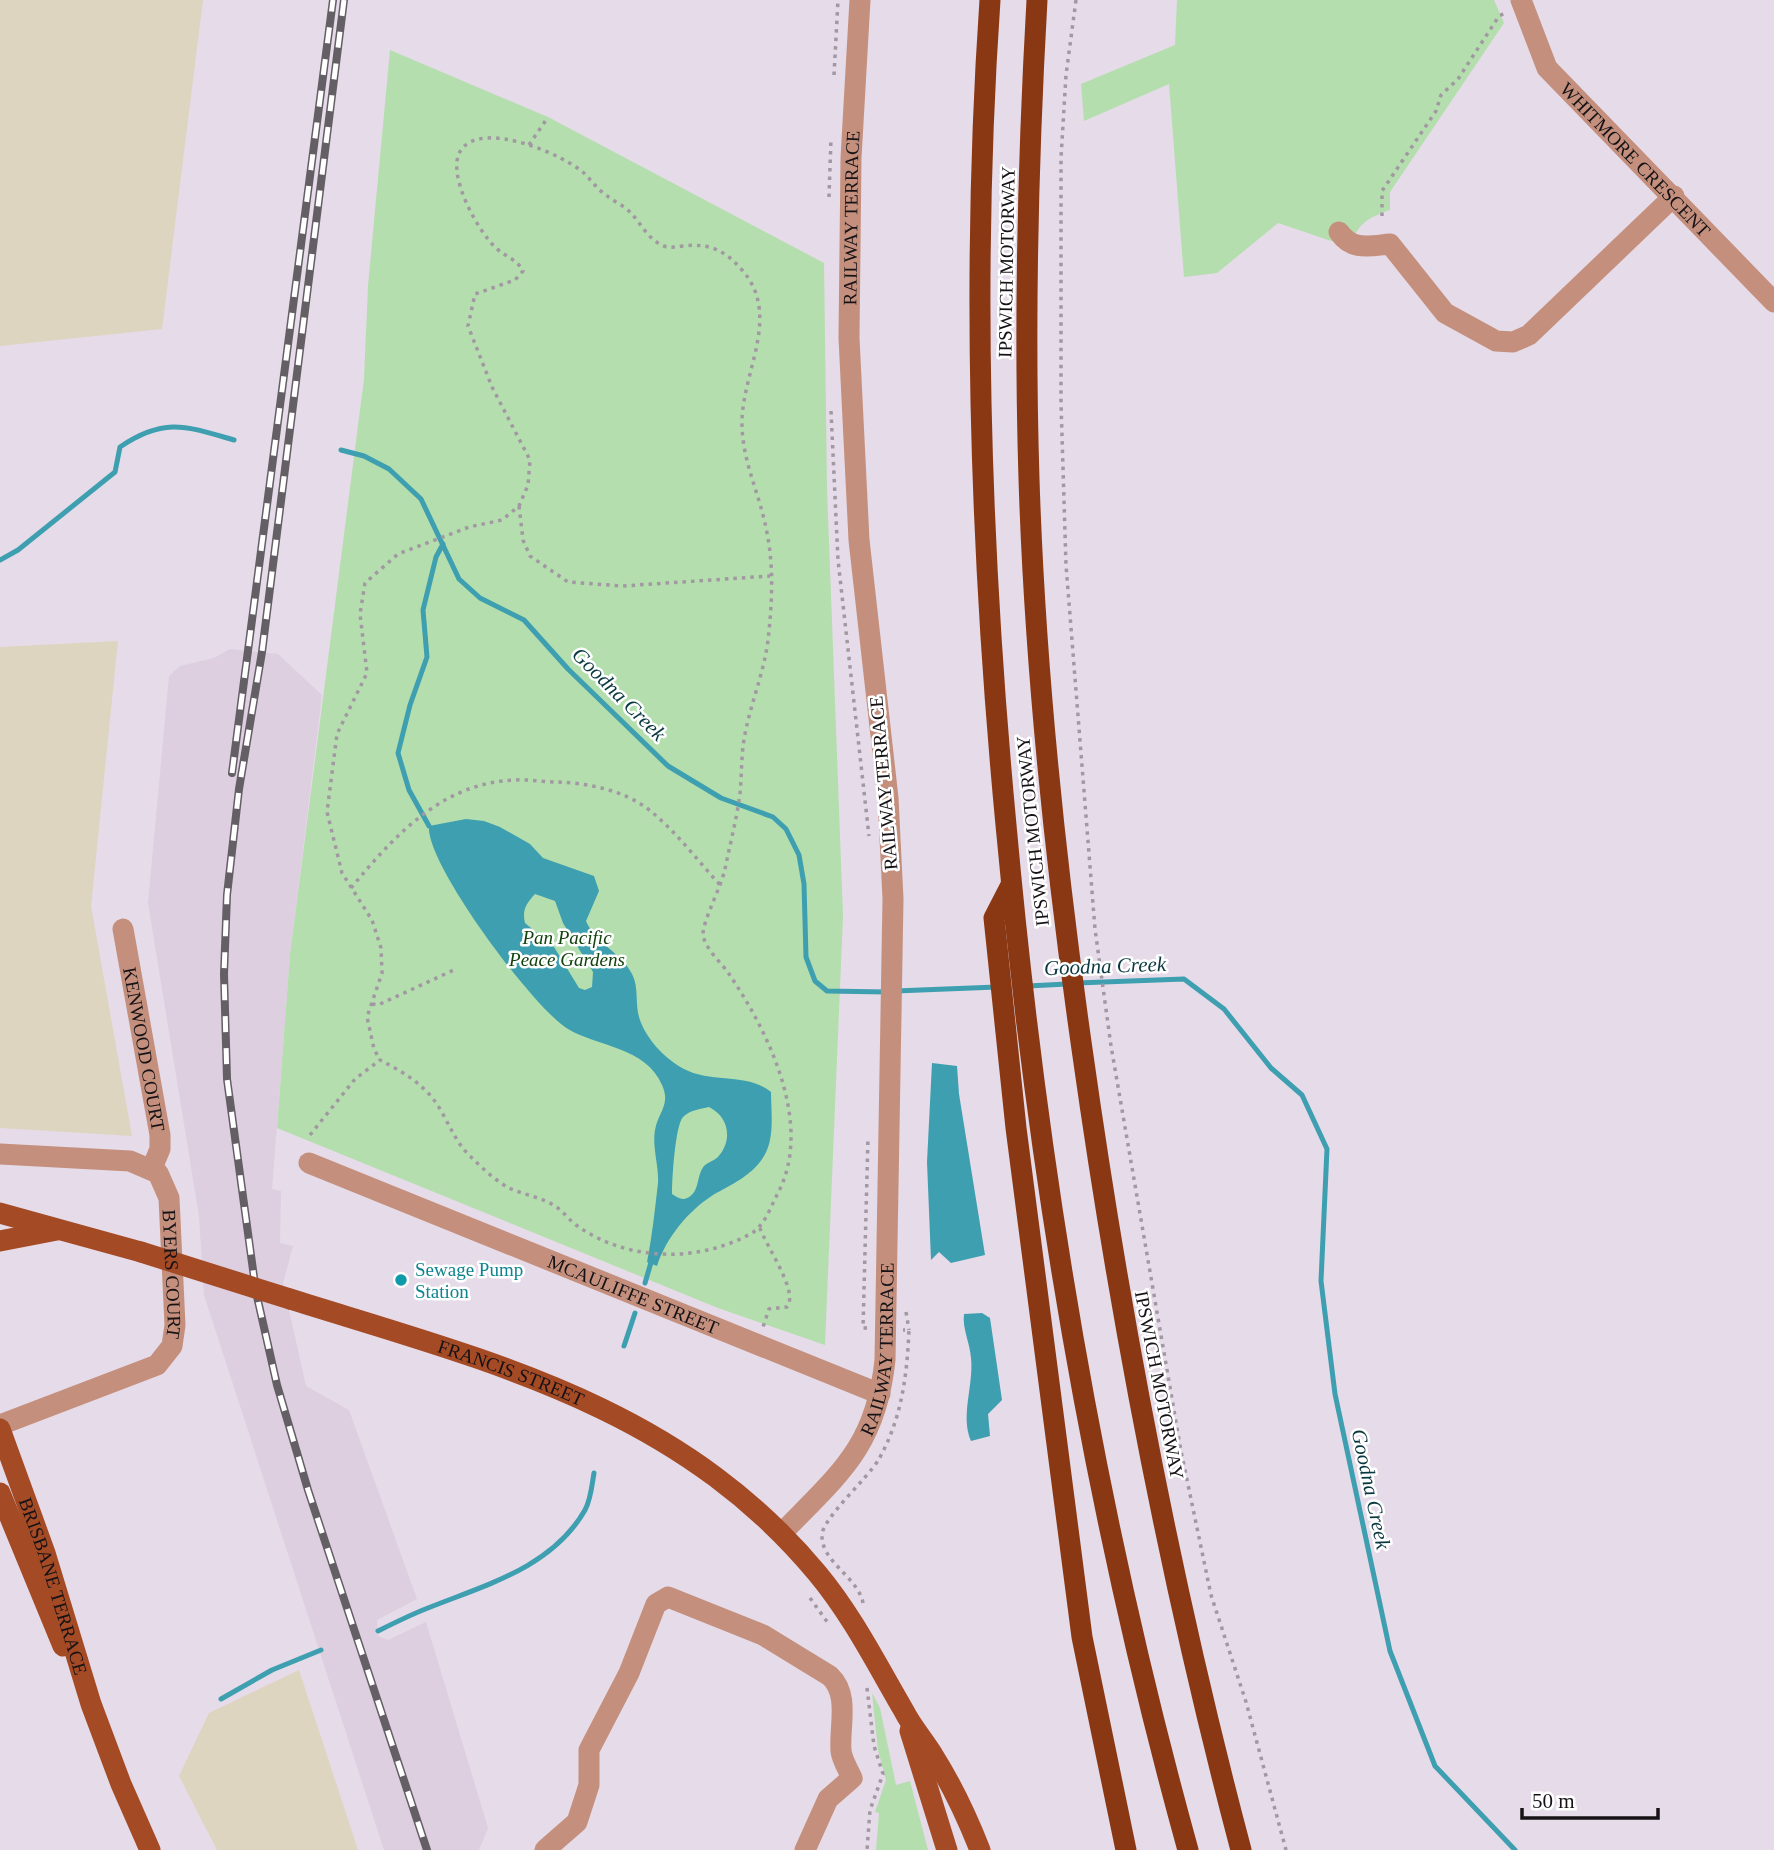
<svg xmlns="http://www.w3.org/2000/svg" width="1774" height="1850" font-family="'Times New Roman',serif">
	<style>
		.built { fill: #ddcee0 }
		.industrial { fill: #ded5c0 }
		.green { fill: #b4deae }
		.water { fill: #3e9fb0; fill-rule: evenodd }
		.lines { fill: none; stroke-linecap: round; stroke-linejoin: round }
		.stream { stroke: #3e9fb0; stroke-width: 5 }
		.path { stroke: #a198a2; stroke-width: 3.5; stroke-dasharray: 3.5 5; stroke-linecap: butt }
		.minor { stroke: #c4907d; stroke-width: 21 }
		.major { stroke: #a44a25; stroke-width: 21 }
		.highway { stroke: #8a3814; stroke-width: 21 }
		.rail-casing { stroke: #645e65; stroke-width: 8 }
		.rail { stroke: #fff; stroke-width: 5; stroke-dasharray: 16; stroke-linecap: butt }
		.major-bridge { stroke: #a44a25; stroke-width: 21 }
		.culture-dot { fill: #0f9aa8; stroke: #fff; stroke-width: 2.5 }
		.labels { text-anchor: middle; stroke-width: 5; stroke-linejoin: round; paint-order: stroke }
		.street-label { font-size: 19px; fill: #161216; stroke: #fff }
		.park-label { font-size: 19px; font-style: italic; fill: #11420b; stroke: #fff }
		.culture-label { font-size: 19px; fill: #0d838f; stroke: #fff; text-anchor: start }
		.water-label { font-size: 21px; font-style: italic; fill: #0a3840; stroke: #fff }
	</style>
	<rect width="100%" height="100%" fill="#e6dbe8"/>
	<polygon class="built" points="230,649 278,654 322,695 290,955 272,1189 281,1191 280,1243 293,1246 283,1283 306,1386 349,1410 417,1599 377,1620 378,1636 388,1640 426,1622 488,1828 479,1850 384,1850 204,1295 199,1216 148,903 169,676 180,666 214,658"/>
	<g class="industrial">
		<polygon points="0,0 203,0 162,329 0,346"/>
		<polygon points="118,641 91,906 132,1136 0,1128 0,647"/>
		<polygon points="299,1670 358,1850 217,1850 179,1776 209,1713"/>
	</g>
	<g class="green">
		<path d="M 1177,0 L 1494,0 L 1504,23 L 1390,192 L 1390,210 C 1369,217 1354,225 1352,248 L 1278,223 L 1217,273 L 1184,277 L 1169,84 L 1084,121 L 1081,84 L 1175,45 Z"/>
		<polygon points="390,50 548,117 824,263 827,488 843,916 825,1345 718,1308 277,1128 290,955 364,379 368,286"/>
		<polygon points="872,1693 880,1708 896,1785 910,1781 928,1850 876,1850 879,1813 875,1812 886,1780 878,1750"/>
	</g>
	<g class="water">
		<path d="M 466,819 L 484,821 L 500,827 L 530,844 L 543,858 L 594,876 L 599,891 L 586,921 C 596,944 621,952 632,974 C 639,987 635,1003 639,1017 C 645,1038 665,1059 684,1069 C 713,1084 746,1072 771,1092 C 771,1112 775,1138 764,1156 C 753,1175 731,1185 713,1195 C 688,1211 666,1238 657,1266 L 647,1262 C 652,1237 655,1209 658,1183 C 659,1166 652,1147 655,1130 C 658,1112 671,1105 662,1085 C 646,1047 598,1047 568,1029 C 534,1009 425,863 429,826 ZM 535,894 L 555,901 L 563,923 L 593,972 L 592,987 L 585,990 L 579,988 L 554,947 L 525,923 C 522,910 526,904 535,894 ZM 709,1107 C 729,1117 733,1140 718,1157 C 714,1161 708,1162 704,1166 C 696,1176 700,1193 687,1198 C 682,1201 677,1197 672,1194 C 672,1180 675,1126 683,1117 C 690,1110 700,1109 709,1107 Z"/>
		<polygon points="932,1063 957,1066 959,1094 985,1255 951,1263 939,1252 931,1260 927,1162"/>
		<path d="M 982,1313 L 990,1318 L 1002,1400 L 988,1414 L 990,1436 L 971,1441 C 960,1416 974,1385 971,1358 C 970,1343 962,1328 964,1314 Z"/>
	</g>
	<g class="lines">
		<g class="stream">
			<polyline points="341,450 364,456 389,469 421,499 459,579 480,598 524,620 568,669 668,766 721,798 773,817 786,829 799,855 804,884 806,957 815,981 827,991 886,992"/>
			<path d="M 0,560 L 18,550 L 115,472 L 120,447 C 164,417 186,426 234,440"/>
			<polyline points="429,826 409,790 398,753 410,705 427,657 423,610 436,557 443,544"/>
			<polyline points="1077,983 1184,979 1224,1009 1271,1068 1302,1095 1327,1149 1321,1281 1335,1394 1390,1651 1435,1766 1515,1850"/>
			<polyline points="1028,986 1067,984"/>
			<polyline points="895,991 997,987"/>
			<polyline points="645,1283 652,1259"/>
			<polyline points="624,1346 635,1313"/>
			<path d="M 378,1631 C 396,1622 414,1613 433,1606 C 489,1584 553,1566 585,1510 C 591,1499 592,1484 594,1473"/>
			<polyline points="221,1699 272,1670 321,1650"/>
		</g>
		<g class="path">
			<polyline points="1076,0 1066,75 1061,158 1061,403 1066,565 1095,929 1111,1046 1181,1451 1211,1595 1246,1702 1286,1850"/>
			<polyline points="834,75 838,0"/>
			<polyline points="529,145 548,117"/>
			<polyline points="829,197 831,138"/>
			<polyline points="1382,216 1382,191 1436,111 1441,95 1458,79 1499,16 1505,13"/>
			<polyline points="831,411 838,560 869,836"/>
			<polyline points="519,506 523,540 530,556 568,582 623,586 770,576"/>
			<path d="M 351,888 C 394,836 442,783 514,780 C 528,779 543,782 557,782 C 587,783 623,790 648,809 C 675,830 697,860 721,886"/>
			<polyline points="372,1004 378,1005 456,969"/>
			<path d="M 310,1135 L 355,1079 L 380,1060 C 403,1072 426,1085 440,1109 C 450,1126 456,1143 471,1157 C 482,1168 496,1181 509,1188 C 524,1195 541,1197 555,1206 C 563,1211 569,1220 576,1225 C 627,1262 699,1263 752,1233 C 765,1225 771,1206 778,1193 C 814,1124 768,1031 729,974 C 721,962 704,948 703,934 C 703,921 721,887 725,869 C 730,844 737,818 740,793 C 742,773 741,753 745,734 C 751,702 764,673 768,640 C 772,605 774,567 767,533 C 760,493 741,461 742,419 C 744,369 781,314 742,270 C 725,250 709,243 683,246 C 676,247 670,248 664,246 C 648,240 641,223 630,212 C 623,205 613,201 606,195 C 597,189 592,181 585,174 C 565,155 482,119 461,150 C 445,173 478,231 495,247 C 505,257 517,259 523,271 L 515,280 L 475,294 L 468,326 L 492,387 L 530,460 L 528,485 L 519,506 L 502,520 L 469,527 L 398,554 L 365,583 L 360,614 L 367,673 L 337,734 L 327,812 L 342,873 L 372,920 L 381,948 L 382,973 L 367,1017 L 374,1049 L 380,1060"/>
			<path d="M 760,1228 C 767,1248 799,1292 787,1307 L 769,1309 L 763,1327"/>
			<polyline points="906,1312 909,1330"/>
			<polyline points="867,1328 863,1328 868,1137"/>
			<polyline points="810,1598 828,1623"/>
			<path d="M 863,1603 C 858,1577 821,1562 822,1535 C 822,1519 868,1478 879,1459 C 902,1418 907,1375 909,1330 L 903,1330"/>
			<polyline points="867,1688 874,1746 883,1774 870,1810 867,1850"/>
		</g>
		<g class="minor">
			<path id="s1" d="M 1521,0 L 1547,68 L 1774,302"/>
			<path d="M 1339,232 C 1352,251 1369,246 1390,244 L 1445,313 L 1496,341 L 1513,342 L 1529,335 L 1674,196"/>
			<path id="s2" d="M 123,929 L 160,1135 L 160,1149 L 152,1168"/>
			<path id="s3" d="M 0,1154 L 130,1161 L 158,1173 L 169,1198 L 175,1325 L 172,1346 L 157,1365 L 0,1425"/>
			<path id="s4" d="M 309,1163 L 880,1394"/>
			<path id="s5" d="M 782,1533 C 839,1474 876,1447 885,1360 L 893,899 L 888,798 L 859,540 L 849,338 L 851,158 L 860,0"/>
			<path d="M 545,1850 L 577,1822 L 589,1785 L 589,1750 L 629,1673 L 656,1604 L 668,1597 L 763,1635 L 830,1676 C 850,1695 839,1726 841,1751 C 842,1760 848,1769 852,1778 L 828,1799 L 805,1850"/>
		</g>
		<g class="major">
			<polyline points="0,1213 141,1252"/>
			<polyline points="0,1241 57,1230"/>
			<path id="s6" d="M 290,1299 C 488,1361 678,1406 817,1573 C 852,1615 876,1663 904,1711 C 912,1727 924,1740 933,1755 C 952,1785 967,1817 980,1850"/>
			<path id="s7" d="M 0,1429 L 45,1553 L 91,1704 L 121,1784 L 150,1850"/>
			<polyline points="0,1493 63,1646"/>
			<polyline points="910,1731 947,1850"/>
		</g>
		<g class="highway">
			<path d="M 990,0 C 971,275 980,551 1006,825 C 1037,1171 1095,1515 1188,1850"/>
			<path d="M 1037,0 C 1028,159 1024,319 1029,479 C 1035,670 1055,860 1082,1049 C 1120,1319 1171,1586 1241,1850"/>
			<polyline points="1011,885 994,918 1016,1128 1082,1637 1126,1850"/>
		</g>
		<defs>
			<g id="rail">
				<polyline points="344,0 262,652 239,789 227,895 224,974 227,1079 256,1292 277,1385 308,1490 427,1850"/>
				<polyline points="232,773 333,0"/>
			</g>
		</defs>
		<use href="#rail" class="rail-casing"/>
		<use href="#rail" class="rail"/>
		<polyline class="major-bridge" points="141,1252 290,1299"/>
	</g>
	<circle class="culture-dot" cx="401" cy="1280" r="7"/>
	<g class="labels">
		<g class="street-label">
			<text dy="7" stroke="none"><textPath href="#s1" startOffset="200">WHITMORE CRESCENT</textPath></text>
			<text dy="7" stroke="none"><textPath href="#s5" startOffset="1351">RAILWAY TERRACE</textPath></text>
			<text transform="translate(1006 262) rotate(-89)" y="7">IPSWICH MOTORWAY</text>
			<text transform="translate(883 783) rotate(-95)" y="7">RAILWAY TERRACE</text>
			<text transform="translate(1032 831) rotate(-96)" y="7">IPSWICH MOTORWAY</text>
			<text dy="7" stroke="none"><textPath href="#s2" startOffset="122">KENWOOD COURT</textPath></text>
			<text dy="7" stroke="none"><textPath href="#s3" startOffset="264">BYERS COURT</textPath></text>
			<text dy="7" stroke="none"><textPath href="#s4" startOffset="350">MCAULIFFE STREET</textPath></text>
			<text dy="7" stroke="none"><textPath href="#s5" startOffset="217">RAILWAY TERRACE</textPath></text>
			<text dy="7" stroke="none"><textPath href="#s6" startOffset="233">FRANCIS STREET</textPath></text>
			<text transform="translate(1160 1385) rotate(79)" y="7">IPSWICH MOTORWAY</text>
			<text dy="7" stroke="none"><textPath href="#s7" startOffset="166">BRISBANE TERRACE</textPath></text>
		</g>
		<g class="park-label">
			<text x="567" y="944">Pan Pacific<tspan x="567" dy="22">Peace Gardens</tspan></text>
		</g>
		<g class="culture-label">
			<text x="415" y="1276">Sewage Pump<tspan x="415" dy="22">Station</tspan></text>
		</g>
		<g class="water-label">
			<text transform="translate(619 694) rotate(45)" y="7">Goodna Creek</text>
			<text transform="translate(1105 966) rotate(-2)" y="7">Goodna Creek</text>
			<text transform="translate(1371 1489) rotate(78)" y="7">Goodna Creek</text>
		</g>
	</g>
	<path d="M1522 1808v10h136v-10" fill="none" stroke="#161216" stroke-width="3.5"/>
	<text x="1532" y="1808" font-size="21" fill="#161216" stroke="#ffffff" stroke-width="5" paint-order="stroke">50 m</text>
</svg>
